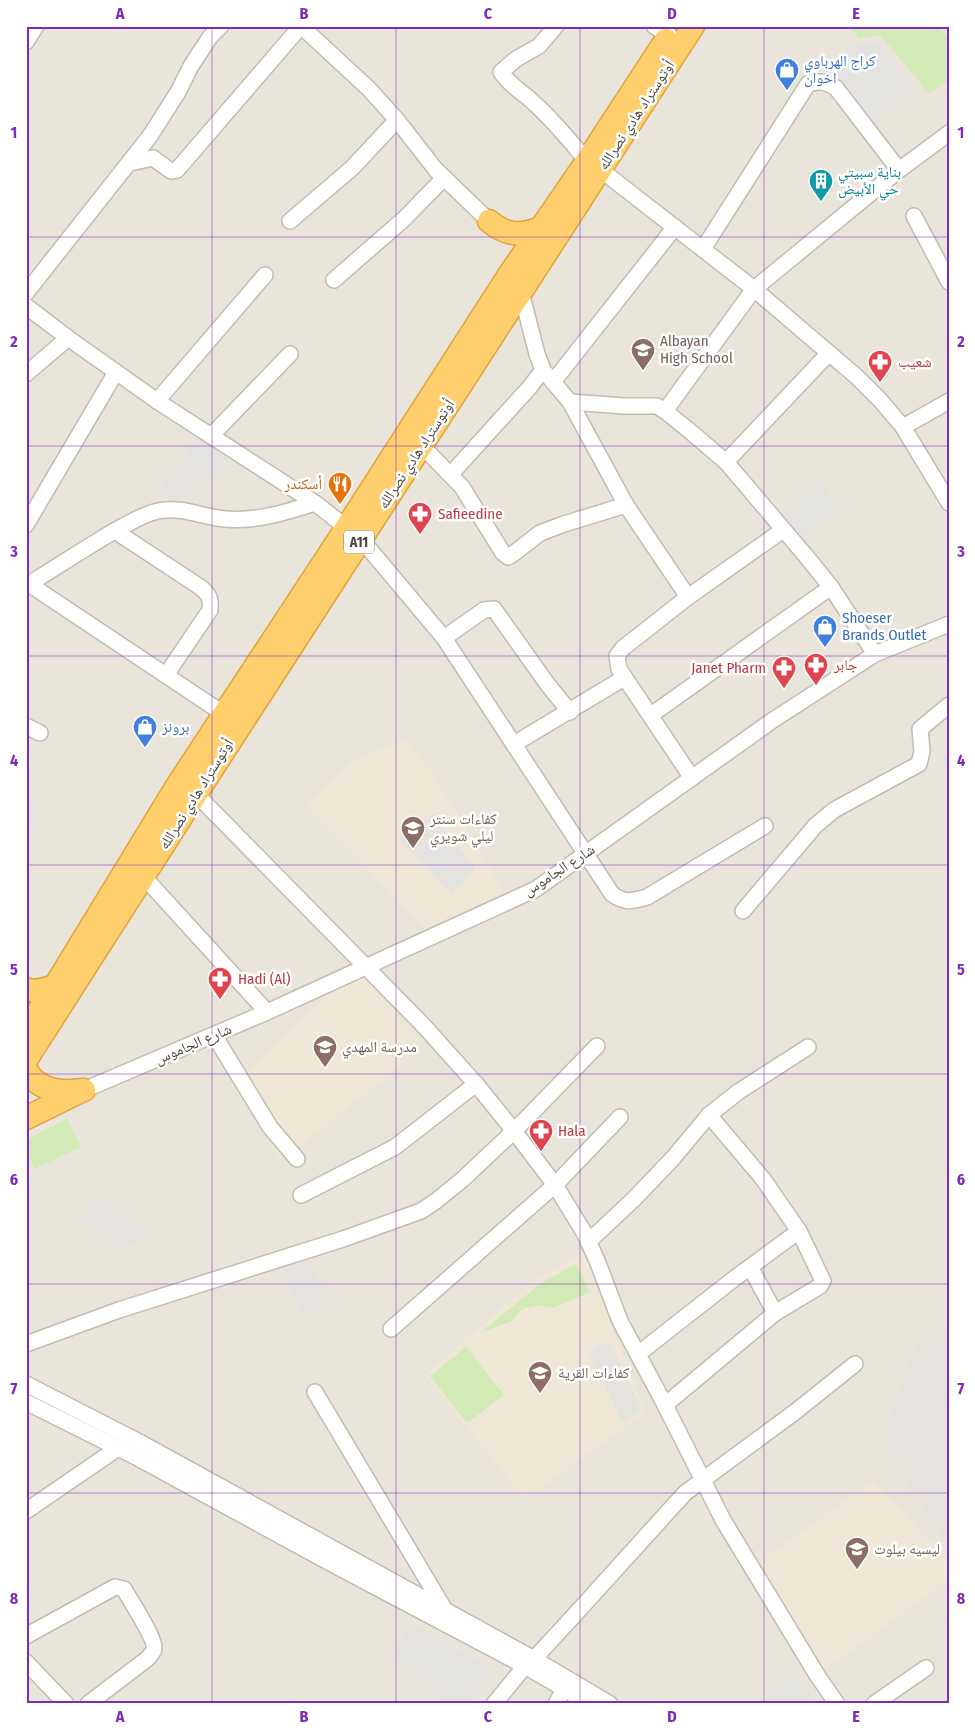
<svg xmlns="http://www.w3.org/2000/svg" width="975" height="1730" font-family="'Fira Sans Condensed','Noto Naskh Arabic',sans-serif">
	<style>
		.residential { fill: #eae5da }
		.industrial { fill: #e6e2dd }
		.education { fill: #efe8d6 }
		.green { fill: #d2eab5 }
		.parking { fill: #e5e3e0 }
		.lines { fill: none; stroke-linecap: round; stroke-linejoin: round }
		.minor-casing { stroke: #c2bbae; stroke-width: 18 }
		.highway-casing { stroke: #e0a43c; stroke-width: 25 }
		.minor { stroke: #fff; stroke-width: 15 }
		.highway { stroke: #ffcf6e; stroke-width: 22 }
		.grid { fill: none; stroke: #7b2cbf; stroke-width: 1; stroke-opacity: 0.55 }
		.labels { text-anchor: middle; stroke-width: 5; stroke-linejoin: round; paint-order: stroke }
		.shield { fill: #fff; stroke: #817c74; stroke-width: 1 }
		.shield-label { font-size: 14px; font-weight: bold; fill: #4b4439 }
		.shop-label { font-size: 15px; fill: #366cbe; stroke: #fff; text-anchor: start }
		.street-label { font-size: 15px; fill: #4b4439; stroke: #fff }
		.culture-label { font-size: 15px; fill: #0d838f; stroke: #fff; text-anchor: start }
		.education-label { font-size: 15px; fill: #785e54; stroke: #fff; text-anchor: start }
		.health-label { font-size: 15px; fill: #be3a42; stroke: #fff; text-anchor: start }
		.food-label { font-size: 15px; fill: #c56008; stroke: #fff; text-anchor: end }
		.neatline { fill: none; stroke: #7b2cbf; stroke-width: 2 }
		.grid-label { font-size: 16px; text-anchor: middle; font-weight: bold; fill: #7b2cbf }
	</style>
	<rect width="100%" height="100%" fill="#f6f3ec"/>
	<rect class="residential" x="26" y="26" width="923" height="1678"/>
	<polygon class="industrial" points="949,1323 949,1546 889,1453 889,1417 918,1342"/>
	<g class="education">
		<polygon points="405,739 429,768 505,893 425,929 305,805 353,761"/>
		<polygon points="362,976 422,1042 408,1060 280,1161 236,1082 334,988"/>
		<polygon points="583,1252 646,1413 524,1499 425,1375 533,1281"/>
		<polygon points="874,1481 949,1562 949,1579 825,1670 760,1561"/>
	</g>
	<g class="green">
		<polygon points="849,26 939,26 949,40 949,60 947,61 949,65 949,80 929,93 880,35 859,38"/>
		<polygon points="67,1119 81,1147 34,1169 26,1147 26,1140"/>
		<polygon points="576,1264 590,1292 552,1308 538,1305 525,1308 518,1313 512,1321 480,1333 540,1284"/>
		<polygon points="466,1347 504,1395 467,1423 430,1376"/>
	</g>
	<g class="parking">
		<polygon points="855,43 876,44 879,46 915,90 873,124 852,97 835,72 840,53"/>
		<polygon points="198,439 230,459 177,502 158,492"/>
		<polygon points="817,477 840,510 800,539 779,515"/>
		<polygon points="26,793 45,817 26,837"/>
		<polygon points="434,813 475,869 452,894 400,839"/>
		<polygon points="98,1197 148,1235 122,1249 83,1217"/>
		<polygon points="308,1260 330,1301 302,1317 284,1269"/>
		<polygon points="609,1341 642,1410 622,1422 589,1351"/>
		<polygon points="412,1624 494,1671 469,1704 445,1704 393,1654"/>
		<polygon points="795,1673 817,1704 758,1704"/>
	</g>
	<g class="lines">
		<defs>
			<g id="minor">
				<polyline points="301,26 369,89 397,120 436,170 489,221"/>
				<path d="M 556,26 L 539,46 L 516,59 L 501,72 C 509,85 524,93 535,104 C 554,121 570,141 587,161"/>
				<polyline points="654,26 669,35"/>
				<polyline points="26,42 36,26"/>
				<polyline points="130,163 153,158 171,171 177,170 301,26"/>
				<polyline points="601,170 754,289 857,377 880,400 903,427 949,503"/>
				<polyline points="914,216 949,282"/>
				<polyline points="290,221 352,168 397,120"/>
				<path d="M 703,249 L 808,84 C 820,80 826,82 836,88 L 899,170"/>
				<polyline points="334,280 405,218 444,178"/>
				<polyline points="521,292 537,354 543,370 570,402 626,505 688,597"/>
				<polyline points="26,293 150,136 178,92 191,66 210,37 221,26"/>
				<path d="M 26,306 L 68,338 L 157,401 L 315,503 L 361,539 L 444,638 L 612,894 C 626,904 632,901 647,897 L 765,826"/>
				<polyline points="26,374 68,338"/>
				<polyline points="553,382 675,227"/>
				<polyline points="157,401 265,275"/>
				<polyline points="570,402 624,406 657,406 665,411 691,432 726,462 806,556 831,587 875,654"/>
				<polyline points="665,411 754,289 899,170 949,133"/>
				<polyline points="903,427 949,401"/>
				<polyline points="211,436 290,354"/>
				<polyline points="422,446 462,487 503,553 508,557 513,554 540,533 564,524 626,505"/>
				<polyline points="726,462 829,353"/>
				<polyline points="451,474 529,388 543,370"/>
				<polyline points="26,525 116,372"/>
				<path d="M 115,531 L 200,587 C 209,594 211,598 210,610 L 166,675"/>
				<path d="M 26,583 L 29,584 C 58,566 87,547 116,530 C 130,523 143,514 158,511 C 182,506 202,517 225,519 C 256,522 286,512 315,503"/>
				<polyline points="29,584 224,714"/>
				<polyline points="444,638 484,610 494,609 548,685 570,712"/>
				<polyline points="651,715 831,587"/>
				<polyline points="26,726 40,733"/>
				<polyline points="514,744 624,678"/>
				<polyline points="692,778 619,669 617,656 623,648 688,597 783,530"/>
				<polyline points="196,794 424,1026 476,1084 514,1131 555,1185 585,1234 598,1263 620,1321 665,1405 723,1520 817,1675 837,1704"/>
				<polyline points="144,877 267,1012"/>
				<polyline points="743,911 815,826 834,810 919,764 922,751 920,729 949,705"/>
				<polyline points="214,1035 270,1127 297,1159"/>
				<polyline points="84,1090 267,1012 536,889 773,720 875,654 949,624"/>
				<polyline points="301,1195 395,1147 476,1084"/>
				<polyline points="588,1242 634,1199 674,1157 709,1115 738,1092 808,1047"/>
				<polyline points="750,1267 775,1313"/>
				<polyline points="391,1329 555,1185 620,1117"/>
				<polyline points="26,1344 119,1310 343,1239 421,1211 436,1201 463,1179 514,1131 597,1046"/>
				<polyline points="638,1354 735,1278 799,1231"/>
				<polyline points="26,1384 143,1444 534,1659 610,1704"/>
				<polyline points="315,1392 445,1610"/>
				<polyline points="26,1402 136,1457 334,1565 525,1666 590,1704"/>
				<polyline points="665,1405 775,1313 820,1286 823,1281 799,1231 763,1179 709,1115"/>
				<polyline points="26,1511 118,1448"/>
				<path d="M 26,1636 L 115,1587 L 124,1589 C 130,1600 156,1639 154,1649 C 153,1653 150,1656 147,1659 L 88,1704"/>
				<polyline points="26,1662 66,1704"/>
				<polyline points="494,1704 525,1666 534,1659 580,1609 685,1493 795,1412 855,1364"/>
				<polyline points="556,1704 564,1689"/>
				<polyline points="874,1704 926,1668"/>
			</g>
			<g id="highway">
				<path d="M 489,221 C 507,236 520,236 541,228"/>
				<path d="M 26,989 C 36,993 46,989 55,986"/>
				<polyline points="26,1030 55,986 177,786 347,527 511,272 587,161 666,40"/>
				<polyline points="26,1060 196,794 693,26"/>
				<path d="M 26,1070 C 39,1092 62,1093 84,1090"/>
				<polyline points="26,1118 79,1092"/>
			</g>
		</defs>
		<use href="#minor" class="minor-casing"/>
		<use href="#highway" class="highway-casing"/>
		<use href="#minor" class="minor"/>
		<use href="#highway" class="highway"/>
	</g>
	<path class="grid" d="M 212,26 L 212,1704M 396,26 L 396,1704M 580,26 L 580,1704M 764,26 L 764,1704M 26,237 L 949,237M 26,446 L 949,446M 26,656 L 949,656M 26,865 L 949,865M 26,1074 L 949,1074M 26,1284 L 949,1284M 26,1493 L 949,1493"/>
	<defs>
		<symbol id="shop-pin" viewBox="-11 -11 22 30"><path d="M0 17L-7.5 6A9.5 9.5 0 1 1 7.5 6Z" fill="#3f7fe0" stroke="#fff"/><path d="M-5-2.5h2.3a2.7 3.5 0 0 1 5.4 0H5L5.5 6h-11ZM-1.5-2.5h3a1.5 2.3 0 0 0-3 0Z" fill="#fff"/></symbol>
		<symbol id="building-pin" viewBox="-11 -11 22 30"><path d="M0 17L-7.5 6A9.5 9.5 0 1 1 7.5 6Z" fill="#0f9aa8" stroke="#fff"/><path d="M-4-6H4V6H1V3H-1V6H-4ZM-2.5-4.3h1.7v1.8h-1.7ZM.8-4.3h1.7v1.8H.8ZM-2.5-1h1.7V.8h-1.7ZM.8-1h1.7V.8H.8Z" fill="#fff"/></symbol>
		<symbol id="school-pin" viewBox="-11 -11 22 30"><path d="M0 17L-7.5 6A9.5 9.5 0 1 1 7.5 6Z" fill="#8d6e63" stroke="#fff"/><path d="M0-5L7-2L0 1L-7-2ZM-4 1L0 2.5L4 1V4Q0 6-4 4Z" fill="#fff"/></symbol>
		<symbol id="pharmacy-pin" viewBox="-11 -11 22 30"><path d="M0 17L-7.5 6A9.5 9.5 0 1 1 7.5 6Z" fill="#e0444e" stroke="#fff"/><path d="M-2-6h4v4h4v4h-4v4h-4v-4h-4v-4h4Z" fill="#fff"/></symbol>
		<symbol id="restaurant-pin" viewBox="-11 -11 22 30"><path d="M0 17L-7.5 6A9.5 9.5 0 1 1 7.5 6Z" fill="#e8710a" stroke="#fff"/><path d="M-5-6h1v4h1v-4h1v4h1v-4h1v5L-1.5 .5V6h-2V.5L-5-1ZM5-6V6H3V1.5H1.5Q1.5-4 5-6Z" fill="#fff"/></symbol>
	</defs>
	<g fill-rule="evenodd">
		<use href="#shop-pin" x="773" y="56" width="28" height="38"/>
		<use href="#building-pin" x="807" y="167" width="28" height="38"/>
		<use href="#school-pin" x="629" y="336" width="28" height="38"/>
		<use href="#pharmacy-pin" x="866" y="348" width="28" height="38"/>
		<use href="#restaurant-pin" x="326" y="470" width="28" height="38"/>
		<use href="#pharmacy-pin" x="406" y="500" width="28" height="38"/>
		<use href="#shop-pin" x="811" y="613" width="28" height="38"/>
		<use href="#pharmacy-pin" x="802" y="651" width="28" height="38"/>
		<use href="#pharmacy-pin" x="770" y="654" width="28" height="38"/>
		<use href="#shop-pin" x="131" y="713" width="28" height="38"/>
		<use href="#school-pin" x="399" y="814" width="28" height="38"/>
		<use href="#pharmacy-pin" x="206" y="965" width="28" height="38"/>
		<use href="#school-pin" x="311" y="1033" width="28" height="38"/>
		<use href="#pharmacy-pin" x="527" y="1117" width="28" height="38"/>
		<use href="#school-pin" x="526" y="1359" width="28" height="38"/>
		<use href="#school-pin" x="843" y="1535" width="28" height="38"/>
	</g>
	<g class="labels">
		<rect class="shield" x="344" y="530.5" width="30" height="23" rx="4"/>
		<g class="shield-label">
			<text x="359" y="547">A11</text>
		</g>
		<g class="shop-label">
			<text x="804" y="66">كراج الهرباوي<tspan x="804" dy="17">اخوان</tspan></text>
			<text x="842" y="623">Shoeser<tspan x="842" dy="17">Brands Outlet</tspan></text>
			<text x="162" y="732">برونز</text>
		</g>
		<g class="street-label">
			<text transform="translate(636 115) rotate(-57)" y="5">أوتوستراد هادي نصرالله</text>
			<text transform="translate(416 454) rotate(-57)" y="5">أوتوستراد هادي نصرالله</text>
			<text transform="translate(196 794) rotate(-58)" y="5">أوتوستراد هادي نصرالله</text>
			<text transform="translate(559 870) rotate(-33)" y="5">شارع الجاموس</text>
			<text transform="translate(193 1044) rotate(-23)" y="5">شارع الجاموس</text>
		</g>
		<g class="culture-label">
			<text x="838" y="177">بناية سبيتي<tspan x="838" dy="17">حي الأبيض</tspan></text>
		</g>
		<g class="education-label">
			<text x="660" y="346">Albayan<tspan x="660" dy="17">High School</tspan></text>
			<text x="430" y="824">كفاءات سنتر<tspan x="430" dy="17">ليلي شويري</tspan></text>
			<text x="342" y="1052">مدرسة المهدي</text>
			<text x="558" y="1378">كفاءات القرية</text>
			<text x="874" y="1554">ليسيه بيلوت</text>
		</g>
		<g class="health-label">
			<text x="898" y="367">شعيب</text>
			<text x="438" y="519">Safieedine</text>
			<text x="834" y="670">جابر</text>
			<text x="766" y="673" text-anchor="end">Janet Pharm</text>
			<text x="238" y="984">Hadi (Al)</text>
			<text x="558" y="1136">Hala</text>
		</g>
		<g class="food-label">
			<text x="322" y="489">أسكندر</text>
		</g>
	</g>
	<rect width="975" height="1730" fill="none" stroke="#ffffff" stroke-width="55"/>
	<rect x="28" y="28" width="920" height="1674" class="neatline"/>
	<g class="grid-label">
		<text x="120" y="19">A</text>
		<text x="304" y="19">B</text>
		<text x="488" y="19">C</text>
		<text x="672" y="19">D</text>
		<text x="856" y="19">E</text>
		<text x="14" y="138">1</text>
		<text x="961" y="138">1</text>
		<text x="14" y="347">2</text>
		<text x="961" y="347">2</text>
		<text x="14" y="557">3</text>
		<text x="961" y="557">3</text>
		<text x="14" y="766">4</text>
		<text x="961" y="766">4</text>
		<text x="14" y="975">5</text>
		<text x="961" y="975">5</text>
		<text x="14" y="1185">6</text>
		<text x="961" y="1185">6</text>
		<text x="14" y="1394">7</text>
		<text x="961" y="1394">7</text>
		<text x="14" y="1604">8</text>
		<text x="961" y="1604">8</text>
		<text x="120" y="1722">A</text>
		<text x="304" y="1722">B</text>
		<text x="488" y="1722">C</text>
		<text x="672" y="1722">D</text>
		<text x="856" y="1722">E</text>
	</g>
</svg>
